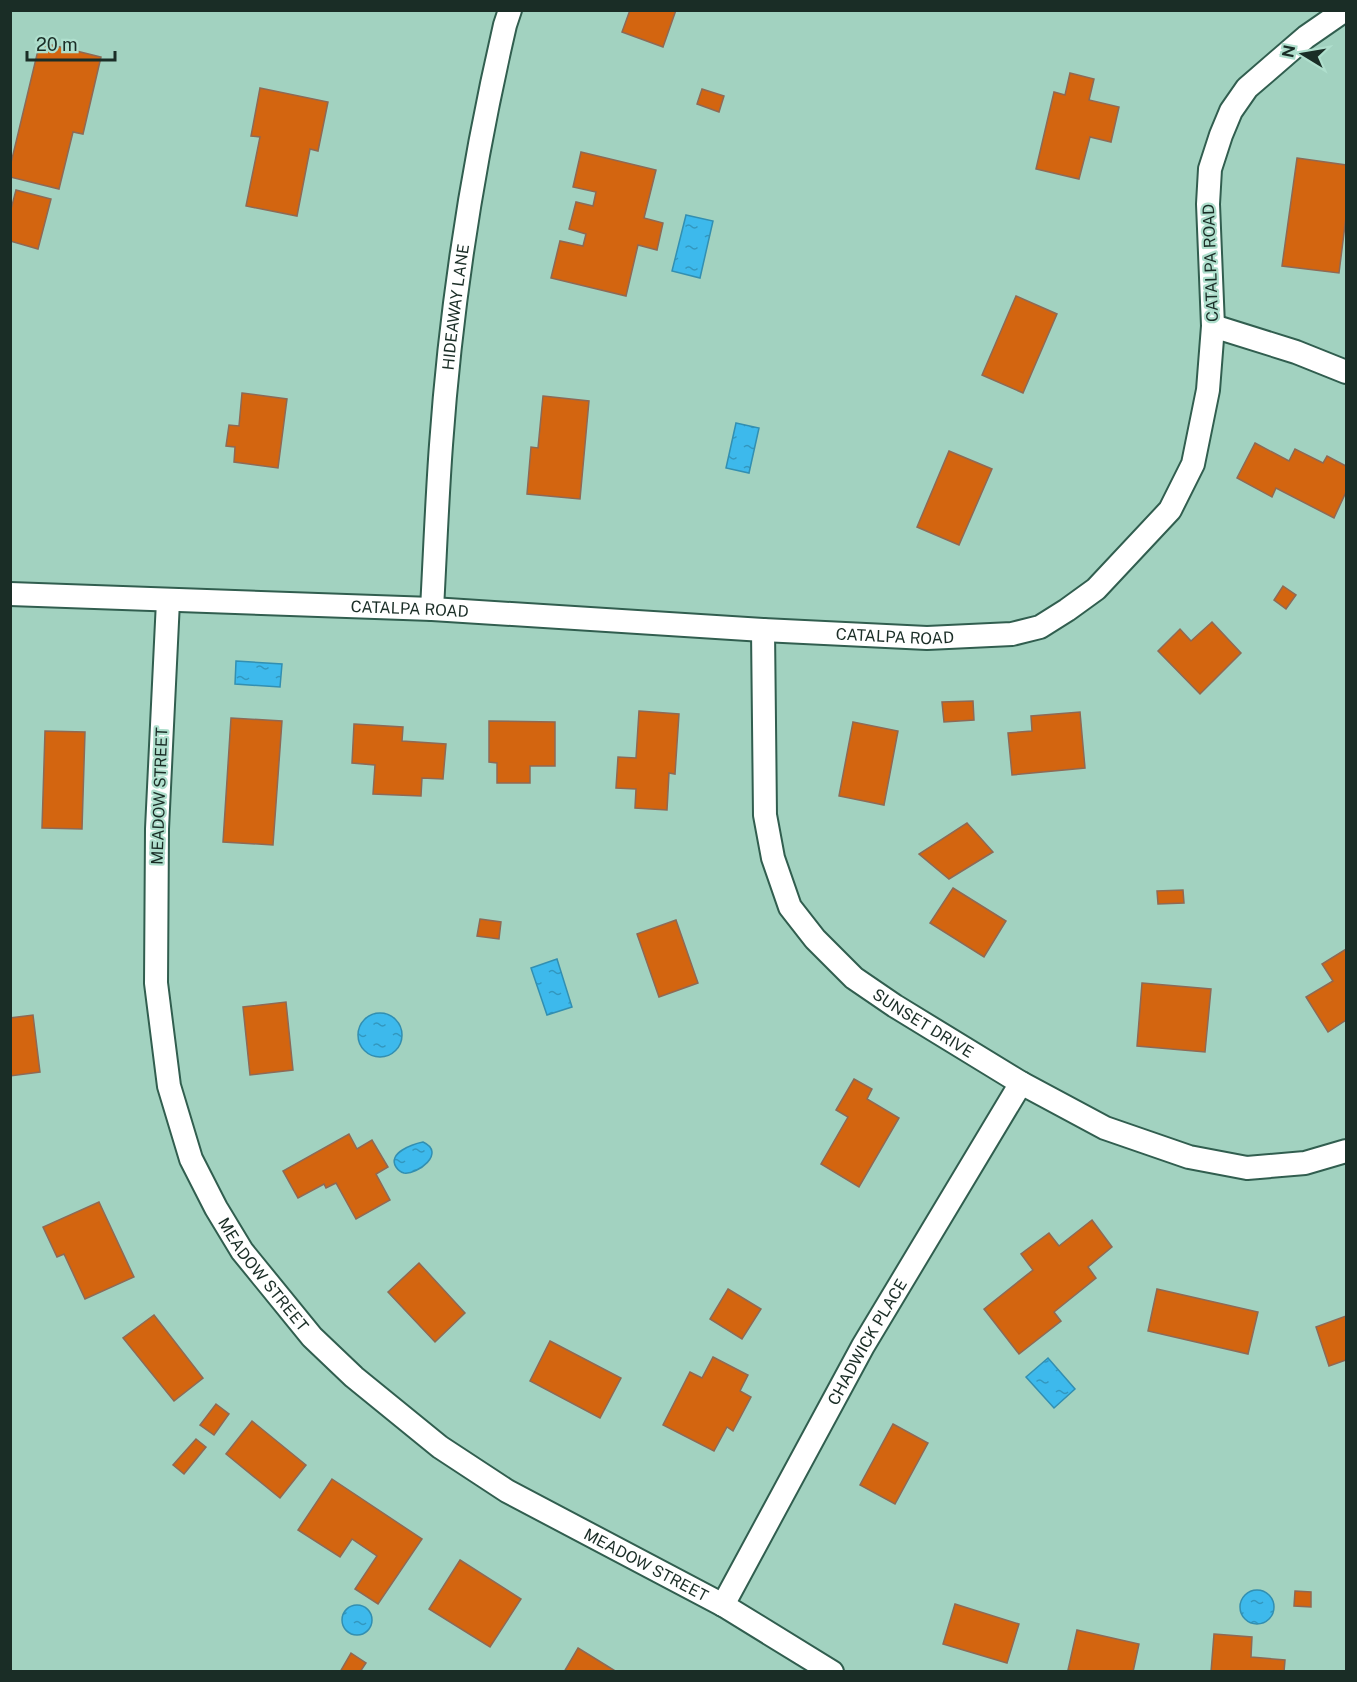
<svg xmlns="http://www.w3.org/2000/svg" width="1357" height="1682" font-family="'Public Sans',sans-serif">
	<style>
		.water { fill: url(#water-ripples); stroke: #328fb1; stroke-width: 1.5 }
		.building { fill: #d36510; stroke: #8e6955; stroke-width: 1.5 }
		.lines { fill: none; stroke-linecap: round; stroke-linejoin: round }
		.street-casing { stroke: #315e4f; stroke-width: 26 }
		.street { stroke: #fff; stroke-width: 22 }
		.labels { text-anchor: middle; stroke-width: 4.5; stroke-linejoin: round; paint-order: stroke }
		.street-label { font-size: 16px; fill: #1a2d26; stroke: #afdfcd }
	</style>
	<defs>
		<pattern id="water-ripples" width="26" height="14" patternUnits="userSpaceOnUse" patternTransform="scale(1.5)"><rect width="26" height="14" fill="#3db9ec"/><path d="M2 4q2-2 4 0t4 0M15 11q2-2 4 0t4 0" fill="none" stroke="#3297bf"/></pattern>
	</defs>
	<rect width="100%" height="100%" fill="#a2d2c0"/>
	<g class="water">
		<polygon points="686,215 713,221 700,278 672,271"/>
		<polygon points="736,423 759,428 749,473 726,468"/>
		<polygon points="236,661 282,664 280,687 235,684"/>
		<polygon points="557,959 572,1007 547,1015 531,968"/>
		<circle cx="380" cy="1035" r="22"/>
		<path d="M 423,1142 C 447,1153 417,1175 404,1173 C 400,1172 398,1170 396,1167 C 387,1153 413,1144 423,1142 Z"/>
		<polygon points="1048,1358 1075,1389 1054,1408 1026,1377"/>
		<circle cx="1257" cy="1607" r="17"/>
		<circle cx="357" cy="1620" r="15"/>
	</g>
	<g class="building">
		<polygon points="630,10 676,10 663,47 622,32"/>
		<polygon points="40,42 101,57 83,134 73,132 59,189 10,177 10,167"/>
		<polygon points="1070,73 1094,79 1089,100 1119,107 1111,142 1090,137 1079,179 1036,169 1054,92 1065,95"/>
		<polygon points="260,88 328,102 318,151 310,149 297,216 246,206 260,137 251,136"/>
		<polygon points="702,89 724,96 719,112 697,104"/>
		<polygon points="581,152 656,170 644,218 663,223 657,250 638,245 626,296 551,278 560,241 583,246 586,234 569,229 576,202 593,206 596,192 573,187"/>
		<polygon points="1297,158 1346,165 1346,217 1339,273 1282,266"/>
		<polygon points="16,190 51,199 38,249 10,241 10,213"/>
		<polygon points="1016,296 1057,314 1023,393 982,375"/>
		<polygon points="242,393 287,399 278,468 234,462 235,447 226,446 229,425 239,426"/>
		<polygon points="543,396 589,401 580,499 527,494 531,447 538,448"/>
		<polygon points="1255,443 1289,461 1295,449 1323,463 1327,456 1346,466 1346,492 1334,518 1276,488 1272,497 1237,478"/>
		<polygon points="949,451 992,469 959,545 917,527"/>
		<polygon points="1283,586 1296,595 1286,609 1274,600"/>
		<polygon points="1212,622 1241,653 1200,694 1158,651 1180,629 1191,641"/>
		<polygon points="973,701 974,720 944,722 942,702"/>
		<polygon points="639,711 679,714 675,774 669,773 667,810 635,808 636,789 616,788 618,757 636,758"/>
		<polygon points="1080,712 1085,768 1012,775 1008,733 1032,731 1031,716"/>
		<polygon points="231,718 282,721 273,845 223,842"/>
		<polygon points="489,721 555,722 555,766 530,766 530,783 497,783 497,763 489,762"/>
		<polygon points="853,722 898,731 884,805 839,796"/>
		<polygon points="354,724 403,727 402,741 446,744 443,779 422,778 421,796 373,794 375,765 352,763"/>
		<polygon points="45,731 85,732 82,829 42,828"/>
		<polygon points="967,823 993,852 949,879 919,854"/>
		<polygon points="953,888 1006,921 984,957 930,923"/>
		<polygon points="1183,890 1184,903 1158,904 1157,891"/>
		<polygon points="480,919 501,922 499,939 477,936"/>
		<polygon points="676,920 698,983 659,997 637,934"/>
		<polygon points="1346,949 1346,1020 1328,1032 1306,997 1333,981 1322,964"/>
		<polygon points="1142,983 1211,989 1205,1052 1137,1046"/>
		<polygon points="286,1002 293,1070 250,1075 243,1007"/>
		<polygon points="33,1015 40,1072 10,1076 10,1018"/>
		<polygon points="854,1079 872,1089 867,1099 899,1118 859,1187 821,1164 848,1117 836,1110"/>
		<polygon points="349,1134 357,1149 372,1140 388,1167 376,1174 390,1200 356,1219 336,1183 326,1188 324,1184 298,1198 283,1171"/>
		<polygon points="99,1202 134,1277 85,1299 64,1254 57,1257 43,1227"/>
		<polygon points="1092,1220 1112,1247 1088,1267 1096,1278 1054,1312 1061,1321 1019,1354 984,1309 1033,1270 1021,1254 1049,1233 1059,1246"/>
		<polygon points="419,1263 465,1313 435,1342 388,1292"/>
		<polygon points="728,1289 761,1309 742,1339 710,1319"/>
		<polygon points="1157,1289 1258,1312 1248,1354 1148,1331"/>
		<polygon points="154,1315 203,1378 174,1401 123,1338"/>
		<polygon points="1346,1316 1346,1360 1329,1366 1316,1327"/>
		<polygon points="550,1341 621,1378 600,1418 530,1381"/>
		<polygon points="713,1357 748,1375 740,1391 751,1397 733,1431 727,1427 714,1451 663,1425 690,1372 702,1378"/>
		<polygon points="216,1404 229,1414 214,1435 200,1425"/>
		<polygon points="252,1421 306,1465 280,1498 226,1454"/>
		<polygon points="893,1424 928,1443 895,1504 860,1485"/>
		<polygon points="196,1439 206,1447 184,1474 173,1465"/>
		<polygon points="332,1479 422,1539 378,1604 355,1589 377,1556 352,1539 340,1557 298,1530"/>
		<polygon points="460,1560 521,1599 490,1647 429,1609"/>
		<polygon points="1295,1591 1311,1592 1311,1607 1294,1606"/>
		<polygon points="955,1604 1019,1624 1007,1663 943,1644"/>
		<polygon points="1077,1630 1139,1644 1133,1672 1077,1672 1068,1670"/>
		<polygon points="1214,1634 1252,1637 1251,1657 1285,1660 1284,1672 1211,1672"/>
		<polygon points="578,1648 617,1672 564,1672"/>
		<polygon points="351,1653 366,1663 360,1672 340,1672"/>
	</g>
	<g class="lines">
		<defs>
			<g id="street">
				<polyline points="1213,326 1296,352 1346,372"/>
				<path id="s1" d="M 10,594 L 432,609 L 763,630 L 927,638 L 1012,634 L 1040,627 L 1067,610 L 1096,589 L 1170,510 L 1193,464 L 1208,390 L 1213,326 L 1208,204 L 1210,169 L 1221,135 L 1231,111 L 1247,88 L 1306,37 L 1345,10"/>
				<path id="s2" d="M 168,601 L 157,829 L 156,983 L 169,1086 L 191,1159 L 216,1208 L 242,1251 L 312,1337 L 354,1377 L 440,1447 L 507,1491 L 723,1605 L 832,1672"/>
				<path id="s3" d="M 432,609 C 435,554 437,500 441,445 C 451,304 473,163 505,25 L 510,10"/>
				<path id="s4" d="M 763,630 L 765,815 L 773,858 L 790,907 L 815,939 L 854,978 L 895,1006 L 1021,1083 L 1105,1128 L 1189,1157 L 1247,1168 L 1305,1163 L 1346,1151"/>
				<path id="s5" d="M 723,1605 L 863,1346 L 1021,1083"/>
			</g>
		</defs>
		<use href="#street" class="street-casing"/>
		<use href="#street" class="street"/>
	</g>
	<g class="labels">
		<g class="street-label">
			<text transform="translate(1210 263) rotate(-92)" y="6">CATALPA ROAD</text>
			<text dy="6" stroke="none"><textPath href="#s3" startOffset="303">HIDEAWAY LANE</textPath></text>
			<text dy="6" stroke="none"><textPath href="#s1" startOffset="400">CATALPA ROAD</textPath></text>
			<text dy="6" stroke="none"><textPath href="#s1" startOffset="886">CATALPA ROAD</textPath></text>
			<text transform="translate(159 796) rotate(-88)" y="6">MEADOW STREET</text>
			<text dy="6" stroke="none"><textPath href="#s4" startOffset="459">SUNSET DRIVE</textPath></text>
			<text dy="6" stroke="none"><textPath href="#s2" startOffset="699">MEADOW STREET</textPath></text>
			<text dy="6" stroke="none"><textPath href="#s5" startOffset="300">CHADWICK PLACE</textPath></text>
			<text dy="6" stroke="none"><textPath href="#s2" startOffset="1185">MEADOW STREET</textPath></text>
		</g>
	</g>
	<rect width="1357" height="1682" fill="none" stroke="#1a2d26" stroke-width="24"/>
	<g transform="translate(1303 54) rotate(281)" stroke="#afdfcd" stroke-width="4.5" paint-order="stroke">
	<path d="M0-4.5L10 22L0 15L-10 22Z" fill="#1a2d26"/>
	<text y="-9" font-size="16" font-weight="bold" text-anchor="middle" fill="#1a2d26">N</text>
	</g>
	<path d="M27 51v9h88v-9" fill="none" stroke="#1a2d26" stroke-width="3"/>
	<text x="36" y="51" font-size="18" fill="#1a2d26" stroke="#afdfcd" stroke-width="4.5" paint-order="stroke">20 m</text>
</svg>
